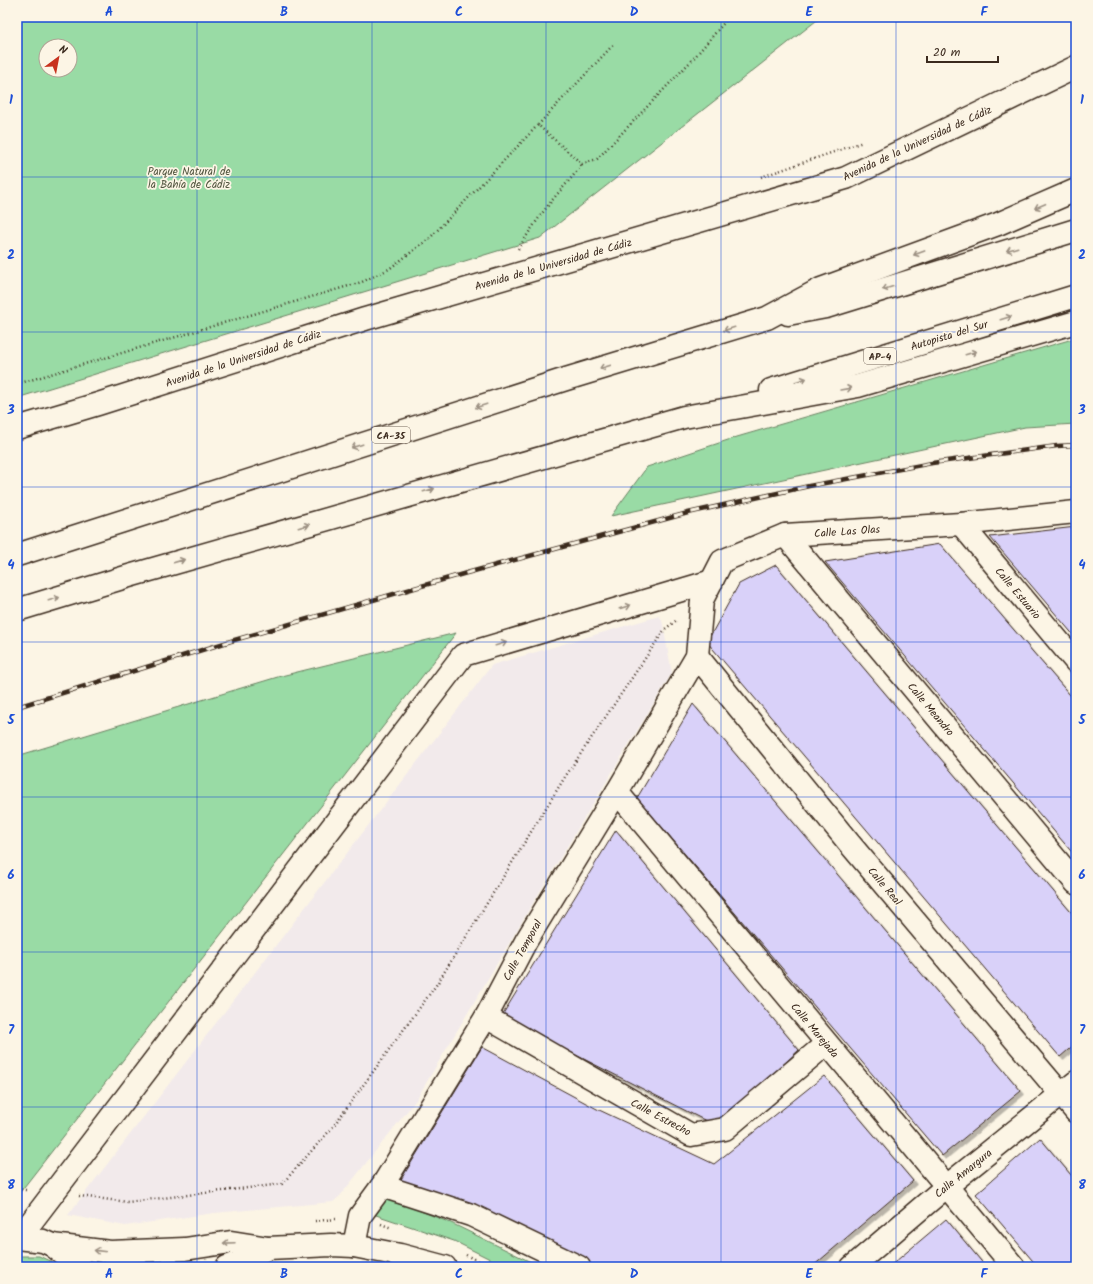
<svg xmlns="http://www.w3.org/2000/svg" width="1093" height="1284" font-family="Kalam,sans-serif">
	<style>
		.built { fill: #f2eaeb }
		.green { fill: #99dba5; stroke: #6a8262; fill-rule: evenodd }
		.building { fill: #d9d1f9; stroke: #3b2a1e; filter: url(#shadow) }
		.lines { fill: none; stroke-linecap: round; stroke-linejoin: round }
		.street-casing { stroke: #3b2a1e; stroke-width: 25 }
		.secondary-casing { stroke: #3b2a1e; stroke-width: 25 }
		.highway-casing { stroke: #3b2a1e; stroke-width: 25 }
		.path { stroke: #3b2a1e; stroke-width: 2.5; stroke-dasharray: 1 3; stroke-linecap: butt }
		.street { stroke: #fcf5e5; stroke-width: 22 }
		.secondary { stroke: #fcf5e5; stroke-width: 22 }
		.highway { stroke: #fcf5e5; stroke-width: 22 }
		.rail-casing { stroke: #3b2a1e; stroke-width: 4.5 }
		.rail { stroke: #fcf5e5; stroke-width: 3; stroke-dasharray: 9; stroke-linecap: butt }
		.oneway { stroke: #9c9082 }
		.grid { fill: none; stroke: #1d4ed8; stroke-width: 1; stroke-opacity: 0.55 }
		.labels { text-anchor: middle; stroke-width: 3.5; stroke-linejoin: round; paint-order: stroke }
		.shield { fill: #fcf5e5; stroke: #75675a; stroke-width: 1 }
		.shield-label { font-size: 10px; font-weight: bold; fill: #3b2a1e }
		.street-label { font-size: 11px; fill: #3b2a1e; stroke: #fcf5e5 }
		.park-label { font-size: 11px; fill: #525640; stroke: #fcf5e5 }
		.neatline { fill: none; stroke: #1d4ed8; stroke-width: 1.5 }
		.grid-label { font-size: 13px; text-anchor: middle; font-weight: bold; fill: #1d4ed8 }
	</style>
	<defs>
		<filter id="shadow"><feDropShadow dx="3.5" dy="3.5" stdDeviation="0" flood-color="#0004"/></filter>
	</defs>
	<rect width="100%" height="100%" fill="#fcf5e5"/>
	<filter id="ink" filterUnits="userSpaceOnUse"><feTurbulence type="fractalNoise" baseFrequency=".025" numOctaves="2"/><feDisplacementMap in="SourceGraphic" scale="8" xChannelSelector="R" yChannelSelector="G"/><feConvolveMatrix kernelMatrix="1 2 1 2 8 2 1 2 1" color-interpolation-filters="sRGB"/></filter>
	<g filter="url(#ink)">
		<polygon class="built" points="659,616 662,620 672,673 530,908 416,1100 340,1196 333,1202 214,1213 125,1226 68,1215 492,665"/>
		<g class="green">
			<path d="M 17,17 L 821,17 L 540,238 L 17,398 ZM 46,46 L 70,46 L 70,70 L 46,70 Z"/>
			<polygon points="1076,338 1076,424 1025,427 611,516 647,467 737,437"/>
			<polygon points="456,633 17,1196 17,756 281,676"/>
			<polygon points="385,1197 451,1223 541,1267 506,1267 454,1241 370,1213"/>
			<polygon points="17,1256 39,1256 62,1267 17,1267"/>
		</g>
		<g class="building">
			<polygon points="1076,527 1076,638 990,537"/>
			<polygon points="940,544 1076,702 1076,857 825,562"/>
			<polygon points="776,565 1076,918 1076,1043 1060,1057 707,642 739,584"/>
			<polygon points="693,704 1021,1091 942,1156 637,798"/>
			<polygon points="616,830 799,1050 719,1124 702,1119 501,1017"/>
			<polygon points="482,1047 597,1109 714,1164 824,1076 913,1181 812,1267 595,1267 497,1219 400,1181"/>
			<polygon points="1040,1138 1076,1181 1076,1267 1038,1267 976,1194"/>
			<polygon points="946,1219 986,1267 889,1267"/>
		</g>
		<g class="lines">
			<defs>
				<g id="street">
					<polyline points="961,524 1076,662"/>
					<polyline points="785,535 1076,883"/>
					<polyline points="617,792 1014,1267"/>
					<polyline points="486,1017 691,1135 725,1129 826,1044"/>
					<polyline points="382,1186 471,1215 579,1267"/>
					<polyline points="19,1238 463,655 712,581"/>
				</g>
				<g id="secondary">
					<polyline points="17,428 98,404 365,319 846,178 1076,67"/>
					<polyline points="697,656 849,843 1076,1112"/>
					<polyline points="17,1238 43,1241 52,1245 80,1267"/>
					<polyline points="52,1245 110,1252 185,1249 231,1242 268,1248 331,1245 354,1246 400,1255 445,1267"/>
					<polyline points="354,1246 360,1216 382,1186 486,1017 526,941 617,792 697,656 702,600 722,561 785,535 961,524 1076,512"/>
					<polyline points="227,1267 248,1259 268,1248"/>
					<polyline points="852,1267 947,1186 1076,1082"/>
				</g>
				<g id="highway">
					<polyline points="788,314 826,307 1076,230"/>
					<polyline points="771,390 1076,296"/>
					<polyline points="17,555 566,379 767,318 821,289 998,224 1076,190"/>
					<polyline points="17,610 129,576 684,417 858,386 1076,322"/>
				</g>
			</defs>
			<use href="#street" class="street-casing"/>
			<use href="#secondary" class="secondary-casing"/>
			<use href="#highway" class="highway-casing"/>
			<g class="path">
				<polyline points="538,125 613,45"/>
				<polyline points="761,177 863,142"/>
				<path d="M 518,249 C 529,232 541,214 554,198 C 564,186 574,176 582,164"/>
				<polyline points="17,384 362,282 389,269 430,238 538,125 582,164 597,159 693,59 729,17"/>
				<polyline points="17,1189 26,1190"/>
				<polyline points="79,1196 128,1202 282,1184 332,1128 437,984 565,777 665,629 677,620"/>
				<polyline points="315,1221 336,1219"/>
				<polyline points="381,1224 392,1228"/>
				<polyline points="466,1255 489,1267"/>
			</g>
			<use href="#street" class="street"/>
			<use href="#secondary" class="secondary"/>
			<use href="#highway" class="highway"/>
			<defs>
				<polyline id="rail" points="17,707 231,641 463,574 688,513 809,486 932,463 1057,446 1076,445"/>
			</defs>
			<use href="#rail" class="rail-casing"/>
			<use href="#rail" class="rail"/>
		</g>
		<defs><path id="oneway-shaft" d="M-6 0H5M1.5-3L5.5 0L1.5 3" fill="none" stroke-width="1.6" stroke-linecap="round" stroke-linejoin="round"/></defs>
		<g class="oneway">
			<use href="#oneway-shaft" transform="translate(1040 206) rotate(157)"/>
			<use href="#oneway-shaft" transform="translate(1012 249) rotate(163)"/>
			<use href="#oneway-shaft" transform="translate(919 253) rotate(160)"/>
			<use href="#oneway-shaft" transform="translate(888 288) rotate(163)"/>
			<use href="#oneway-shaft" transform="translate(1006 318) rotate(-17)"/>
			<use href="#oneway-shaft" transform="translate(729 329) rotate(163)"/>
			<use href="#oneway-shaft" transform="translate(971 353) rotate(-16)"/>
			<use href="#oneway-shaft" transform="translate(605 367) rotate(163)"/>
			<use href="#oneway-shaft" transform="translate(801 380) rotate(-17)"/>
			<use href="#oneway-shaft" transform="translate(846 389) rotate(-10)"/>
			<use href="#oneway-shaft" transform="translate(481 406) rotate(162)"/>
			<use href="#oneway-shaft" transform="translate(357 446) rotate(162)"/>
			<use href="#oneway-shaft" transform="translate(429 490) rotate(-16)"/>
			<use href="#oneway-shaft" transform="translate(304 526) rotate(-16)"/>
			<use href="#oneway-shaft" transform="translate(179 561) rotate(-16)"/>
			<use href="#oneway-shaft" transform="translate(54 599) rotate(-17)"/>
			<use href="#oneway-shaft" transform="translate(625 607) rotate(-17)"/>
			<use href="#oneway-shaft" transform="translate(501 644) rotate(-17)"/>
			<use href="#oneway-shaft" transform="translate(229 1243) rotate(178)"/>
			<use href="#oneway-shaft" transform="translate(100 1251) rotate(-173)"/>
		</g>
	</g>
	<path class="grid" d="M 197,17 L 197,1267M 372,17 L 372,1267M 546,17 L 546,1267M 721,17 L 721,1267M 896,17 L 896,1267M 17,177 L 1076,177M 17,332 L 1076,332M 17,487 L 1076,487M 17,642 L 1076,642M 17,797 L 1076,797M 17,952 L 1076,952M 17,1107 L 1076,1107"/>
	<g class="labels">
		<g class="shield">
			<rect x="864" y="348" width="32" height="16" rx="3"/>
			<rect x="372" y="427" width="38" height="16" rx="3"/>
		</g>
		<g class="shield-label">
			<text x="880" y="360">AP-4</text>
			<text x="391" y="439">CA-35</text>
		</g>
		<g class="street-label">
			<text transform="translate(917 143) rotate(-25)" y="4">Avenida de la Universidad de Cádiz</text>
			<text transform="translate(553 264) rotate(-16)" y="4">Avenida de la Universidad de Cádiz</text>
			<text transform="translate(949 335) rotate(-17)" y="4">Autopista del Sur</text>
			<text transform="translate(243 358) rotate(-18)" y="4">Avenida de la Universidad de Cádiz</text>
			<text transform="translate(847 531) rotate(-4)" y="4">Calle Las Olas</text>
			<text transform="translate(1018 593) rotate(50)" y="4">Calle Estuario</text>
			<text transform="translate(931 709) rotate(50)" y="4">Calle Meandro</text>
			<text transform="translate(885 886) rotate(50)" y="4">Calle Real</text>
			<text transform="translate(522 950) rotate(-61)" y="4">Calle Temporal</text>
			<text transform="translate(815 1030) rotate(50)" y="4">Calle Marejada</text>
			<text transform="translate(661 1117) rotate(28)" y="4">Calle Estrecho</text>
			<text transform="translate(963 1173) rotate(-39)" y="4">Calle Amargura</text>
		</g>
		<g class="park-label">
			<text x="189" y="175">Parque Natural de<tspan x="189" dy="13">la Bahía de Cádiz</tspan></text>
		</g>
	</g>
	<rect width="1093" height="1284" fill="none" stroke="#fcf5e5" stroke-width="44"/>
	<g transform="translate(58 58) rotate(32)"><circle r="19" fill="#fcf5e5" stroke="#afa495"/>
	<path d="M0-3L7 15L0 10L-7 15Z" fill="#c8321e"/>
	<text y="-6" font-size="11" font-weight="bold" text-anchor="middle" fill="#3b2a1e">N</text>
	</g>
	<path d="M927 56v6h71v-6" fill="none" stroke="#3b2a1e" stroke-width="2"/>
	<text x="933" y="56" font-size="12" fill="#3b2a1e" stroke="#fcf5e5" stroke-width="3" paint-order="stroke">20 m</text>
	<rect x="22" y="22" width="1049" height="1240" class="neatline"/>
	<g class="grid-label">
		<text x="109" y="16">A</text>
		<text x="284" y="16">B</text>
		<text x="459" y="16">C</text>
		<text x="634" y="16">D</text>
		<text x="809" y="16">E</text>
		<text x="984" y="16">F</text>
		<text x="11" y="104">1</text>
		<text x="1082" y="104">1</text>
		<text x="11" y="259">2</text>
		<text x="1082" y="259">2</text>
		<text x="11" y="414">3</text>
		<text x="1082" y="414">3</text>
		<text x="11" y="569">4</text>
		<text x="1082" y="569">4</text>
		<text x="11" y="724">5</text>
		<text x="1082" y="724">5</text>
		<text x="11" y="879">6</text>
		<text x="1082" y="879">6</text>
		<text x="11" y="1034">7</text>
		<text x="1082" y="1034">7</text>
		<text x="11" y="1189">8</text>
		<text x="1082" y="1189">8</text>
		<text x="109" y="1278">A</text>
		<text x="284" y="1278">B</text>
		<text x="459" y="1278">C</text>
		<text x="634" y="1278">D</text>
		<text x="809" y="1278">E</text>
		<text x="984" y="1278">F</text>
	</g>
</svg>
